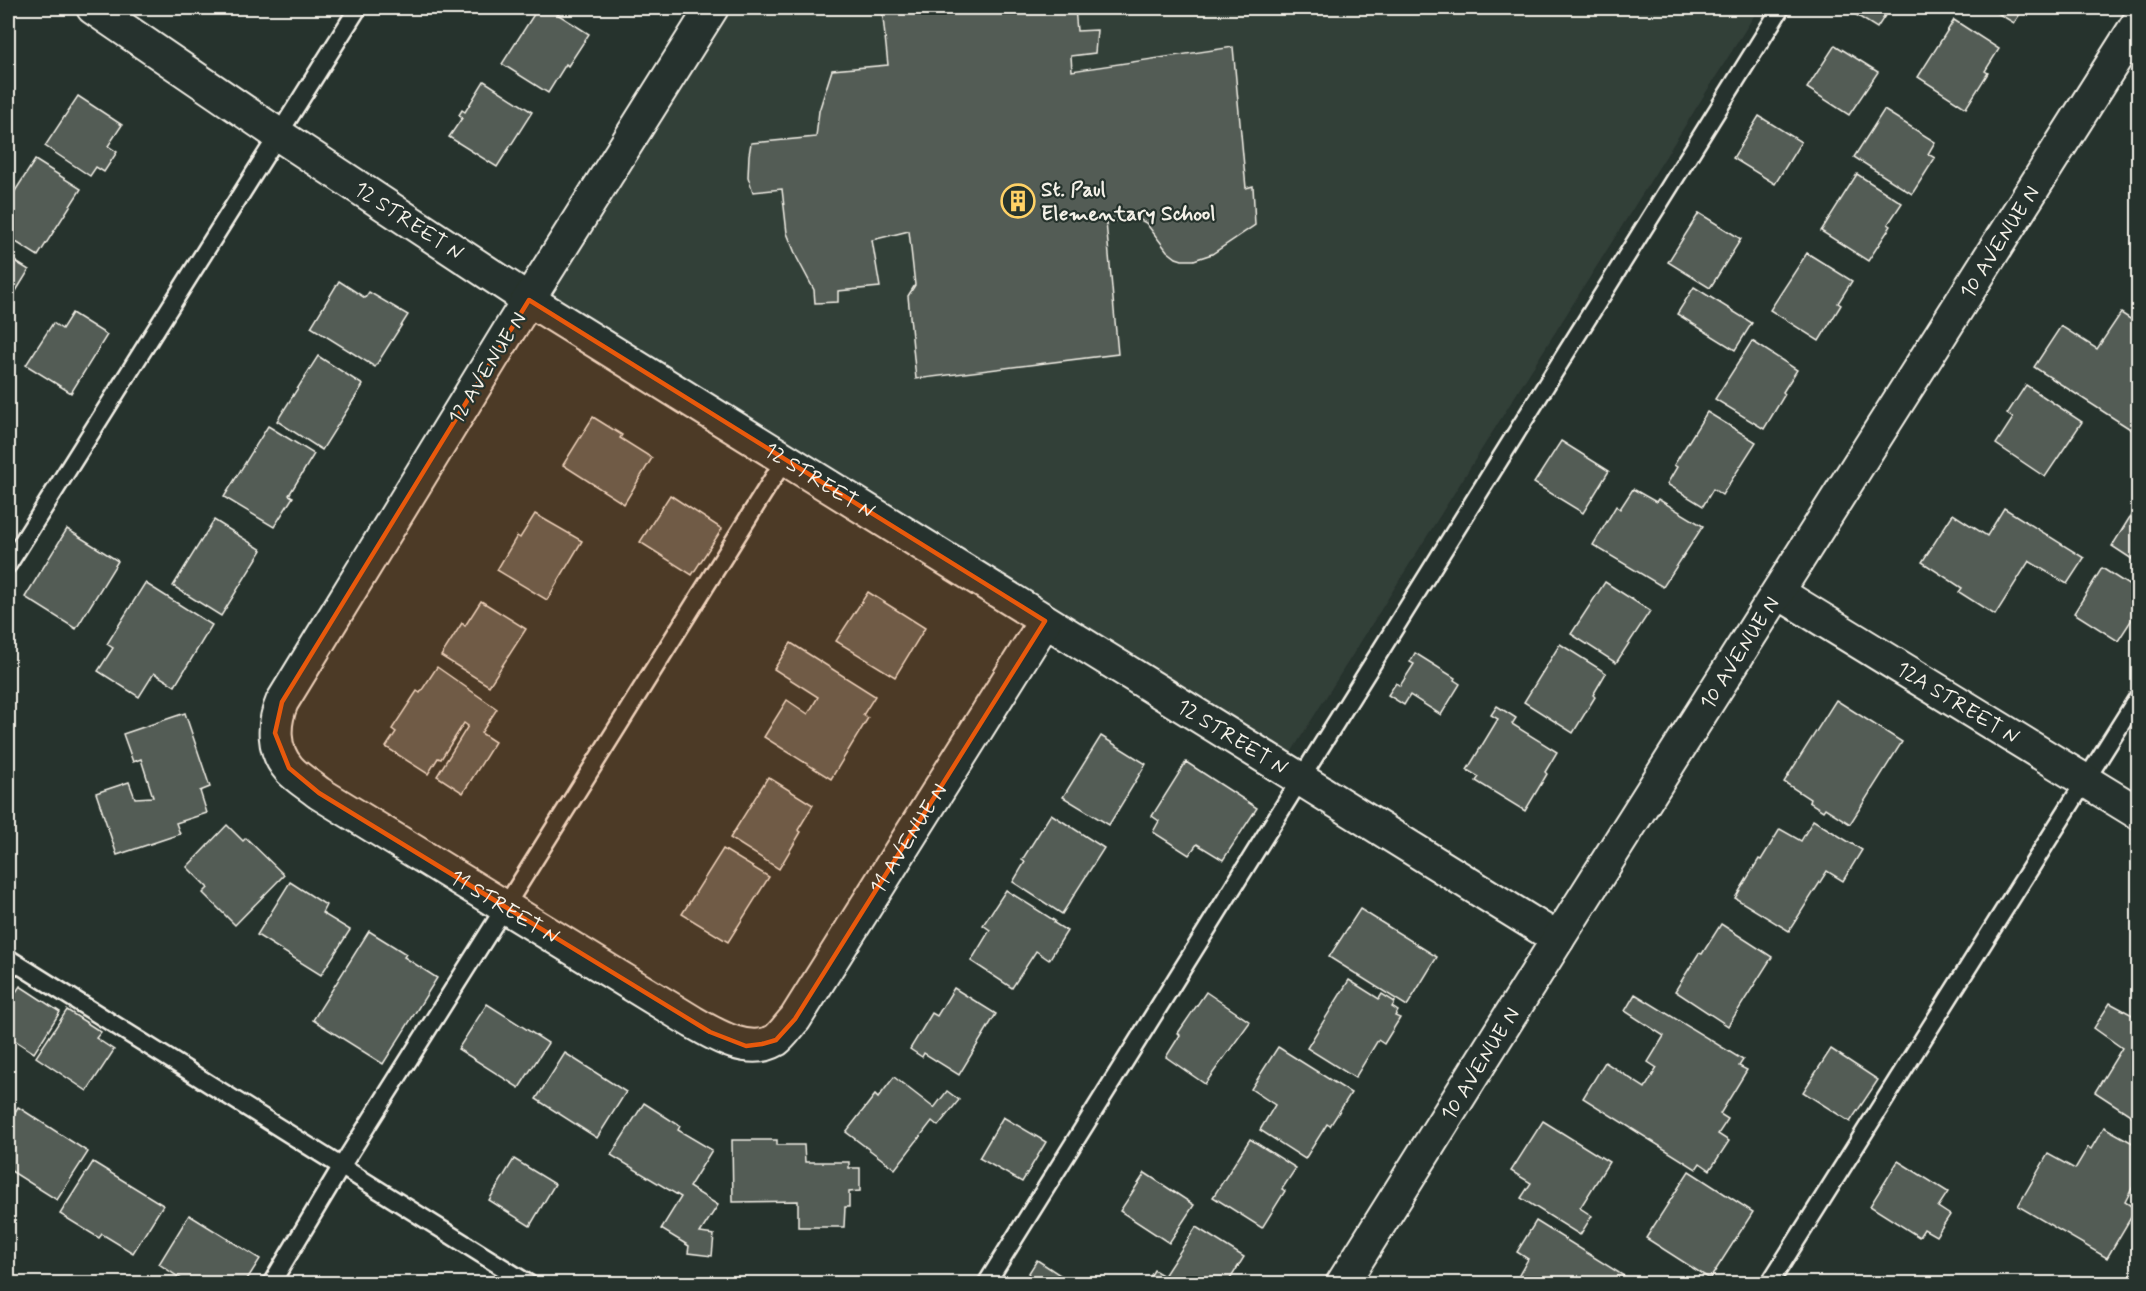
<svg xmlns="http://www.w3.org/2000/svg" width="2146" height="1291" font-family="Mynerve,sans-serif">
	<style>
		.built { fill: #333f39 }
		.building { fill: #525c55; stroke: #f4f1e8; stroke-width: 1.5 }
		.lines { fill: none; stroke-linecap: round; stroke-linejoin: round }
		.service-casing { stroke: #f4f1e8; stroke-width: 21 }
		.minor-casing { stroke: #f4f1e8; stroke-width: 36 }
		.service { stroke: #26332d; stroke-width: 16 }
		.minor { stroke: #26332d; stroke-width: 32 }
		.marked { fill: #e8590c; fill-opacity: 0.2; stroke: #e8590c; stroke-width: 4.5; stroke-linejoin: round }
		.labels { text-anchor: middle; stroke-width: 4.5; stroke-linejoin: round; paint-order: stroke }
		.poi-label { font-size: 21px; font-weight: bold; fill: #f4f1e8; stroke: #26332d; text-anchor: start }
		.street-label { font-size: 21px; fill: #f4f1e8; stroke: #26332d }
	</style>
	<rect width="100%" height="100%" fill="#26332d"/>
	<filter id="ink" filterUnits="userSpaceOnUse"><feTurbulence type="fractalNoise" baseFrequency=".0167" numOctaves="2"/><feDisplacementMap in="SourceGraphic" scale="12" xChannelSelector="R" yChannelSelector="G"/><feConvolveMatrix kernelMatrix="1 2 1 2 8 2 1 2 1" color-interpolation-filters="sRGB"/></filter>
	<g filter="url(#ink)">
		<polygon class="built" points="712,8 1759,8 1282,767 529,300"/>
		<g class="building">
			<polygon points="538,8 548,8 589,34 568,66 566,64 548,93 502,64"/>
			<polygon points="882,8 1075,8 1077,31 1097,30 1095,53 1071,56 1072,71 1233,47 1246,188 1253,186 1255,225 1212,254 1194,260 1182,260 1176,258 1167,251 1146,223 1137,218 1106,222 1118,354 916,379 908,296 915,285 909,231 872,240 880,287 838,291 838,302 815,303 814,290 797,258 787,233 782,189 753,192 748,177 749,155 751,143 816,137 819,111 832,70 888,65"/>
			<polygon points="1845,8 1890,8 1877,28"/>
			<polygon points="1989,8 2024,8 2014,23"/>
			<polygon points="1954,20 1999,49 1985,71 1988,73 1966,108 1918,77"/>
			<polygon points="1835,45 1878,72 1849,115 1807,88"/>
			<polygon points="484,81 532,112 497,167 449,137 462,118 459,115 462,110 465,112"/>
			<polygon points="78,96 122,125 108,146 117,152 104,172 96,167 90,176 45,146"/>
			<polygon points="1884,110 1935,142 1928,154 1935,158 1912,194 1854,157"/>
			<polygon points="1759,116 1801,142 1775,184 1733,158"/>
			<polygon points="35,160 81,189 38,256 8,237 8,202"/>
			<polygon points="1857,174 1902,203 1888,224 1891,226 1868,261 1821,231"/>
			<polygon points="1699,213 1741,239 1710,288 1668,262"/>
			<polygon points="1807,253 1852,281 1838,303 1841,305 1819,341 1770,310"/>
			<polygon points="8,257 29,270 8,304"/>
			<polygon points="339,281 365,298 369,292 408,315 375,367 311,327"/>
			<polygon points="1694,287 1752,323 1735,350 1677,314"/>
			<polygon points="72,313 107,335 71,393 26,365 53,323 62,329"/>
			<polygon points="2121,313 2138,324 2138,434 2034,367 2061,326 2097,349"/>
			<polygon points="1752,341 1797,370 1783,392 1785,394 1764,429 1715,399"/>
			<polygon points="318,356 363,385 322,450 277,421"/>
			<polygon points="2026,385 2082,422 2045,477 1996,444 2013,418 2007,414"/>
			<polygon points="1707,412 1756,442 1722,495 1713,489 1703,506 1667,484 1677,467 1674,465"/>
			<polygon points="593,417 622,435 620,438 652,458 624,504 563,465"/>
			<polygon points="268,426 314,454 289,495 293,497 274,527 224,497"/>
			<polygon points="1561,441 1609,471 1583,513 1534,483"/>
			<polygon points="1633,489 1656,502 1658,499 1703,526 1663,587 1593,545 1616,506 1620,509"/>
			<polygon points="670,495 722,529 692,575 640,542"/>
			<polygon points="2138,504 2138,563 2112,546"/>
			<polygon points="2004,508 2084,558 2067,584 2029,561 1995,615 1959,592 1962,588 1922,562 1953,514 1987,536"/>
			<polygon points="535,514 582,541 547,600 497,570 517,536 520,538"/>
			<polygon points="214,520 262,550 221,616 173,586"/>
			<polygon points="67,529 118,561 76,629 25,597"/>
			<polygon points="2102,568 2138,591 2138,610 2118,641 2074,613"/>
			<polygon points="1605,582 1650,611 1616,663 1571,634"/>
			<polygon points="145,583 212,625 175,686 154,673 139,697 98,671 113,648 107,644"/>
			<polygon points="868,592 925,628 895,677 836,641"/>
			<polygon points="481,601 526,629 489,686 441,656 462,623 465,626"/>
			<polygon points="791,643 875,696 863,715 868,718 831,779 764,737 787,700 808,714 818,697 774,669"/>
			<polygon points="1560,644 1606,673 1593,695 1595,697 1573,733 1524,702"/>
			<polygon points="1415,653 1455,678 1454,680 1460,684 1441,715 1410,695 1404,705 1388,695 1396,683 1400,686 1414,664 1410,662"/>
			<polygon points="437,667 497,709 481,733 495,742 463,793 437,776 468,726 464,723 441,759 438,758 428,774 386,747 396,732 392,729 417,691 420,693"/>
			<polygon points="1836,700 1902,742 1850,824 1825,808 1823,811 1809,802 1810,799 1784,782"/>
			<polygon points="1497,706 1516,718 1512,724 1557,752 1545,772 1547,774 1525,811 1476,781 1479,777 1467,770 1498,719 1491,715"/>
			<polygon points="185,713 210,787 200,791 207,813 176,823 180,834 117,855 96,793 129,782 135,798 153,797 141,759 133,762 123,734"/>
			<polygon points="1101,736 1146,764 1109,825 1063,797"/>
			<polygon points="1186,762 1257,808 1223,860 1197,844 1189,855 1153,832 1159,821 1152,816"/>
			<polygon points="768,777 813,805 798,830 801,832 779,869 730,838"/>
			<polygon points="1051,814 1104,848 1062,914 1013,882 1025,862 1022,860"/>
			<polygon points="1813,820 1862,850 1843,881 1827,871 1789,931 1735,898 1759,859 1761,860 1780,829 1801,841"/>
			<polygon points="227,825 243,841 246,838 284,875 235,925 203,893 208,888 187,867"/>
			<polygon points="723,849 769,877 728,942 682,914"/>
			<polygon points="290,882 326,905 322,913 350,930 321,975 257,935"/>
			<polygon points="1006,890 1055,921 1054,923 1067,931 1049,960 1036,951 1012,988 971,961 990,930 983,925"/>
			<polygon points="1360,909 1437,957 1407,1006 1329,957"/>
			<polygon points="1721,924 1772,957 1728,1026 1675,991 1699,953 1702,954"/>
			<polygon points="369,931 406,954 404,957 437,978 383,1064 313,1020"/>
			<polygon points="1349,980 1379,999 1382,994 1395,1002 1392,1007 1398,1011 1395,1016 1400,1018 1384,1044 1378,1040 1355,1078 1307,1048"/>
			<polygon points="20,986 60,1012 34,1053 8,1036 8,1004"/>
			<polygon points="954,988 996,1014 959,1075 924,1053 922,1057 910,1049 932,1013 937,1016"/>
			<polygon points="1206,992 1250,1022 1205,1084 1166,1057 1180,1035 1178,1033"/>
			<polygon points="1635,994 1743,1060 1739,1066 1747,1070 1720,1114 1728,1119 1718,1134 1729,1141 1710,1170 1700,1163 1696,1169 1583,1098 1605,1062 1645,1088 1657,1068 1648,1062 1664,1036 1625,1011"/>
			<polygon points="2110,1003 2138,1018 2138,1120 2095,1092 2122,1048 2094,1028"/>
			<polygon points="487,1004 548,1043 519,1088 458,1049"/>
			<polygon points="67,1010 101,1032 96,1038 114,1050 87,1091 36,1057"/>
			<polygon points="1278,1047 1351,1093 1330,1126 1327,1124 1305,1159 1260,1130 1275,1105 1251,1089"/>
			<polygon points="1831,1049 1878,1080 1850,1122 1803,1092"/>
			<polygon points="565,1053 626,1092 597,1138 536,1099"/>
			<polygon points="894,1077 934,1108 947,1091 959,1100 938,1126 932,1121 895,1169 846,1132 875,1095 878,1098"/>
			<polygon points="644,1103 680,1126 678,1130 712,1150 689,1187 718,1205 700,1233 714,1235 712,1256 688,1253 689,1246 661,1229 681,1197 611,1155"/>
			<polygon points="18,1107 88,1152 57,1200 8,1169 8,1124"/>
			<polygon points="1003,1117 1046,1142 1022,1182 979,1158"/>
			<polygon points="1543,1121 1609,1162 1580,1208 1592,1216 1580,1235 1521,1198 1531,1183 1511,1171"/>
			<polygon points="2104,1127 2138,1146 2138,1169 2135,1174 2138,1177 2125,1202 2136,1209 2107,1258 2018,1206 2048,1154 2075,1169 2088,1147 2091,1149"/>
			<polygon points="1250,1139 1296,1168 1282,1189 1285,1191 1262,1228 1213,1197"/>
			<polygon points="732,1140 777,1140 777,1145 804,1145 805,1162 849,1162 849,1168 860,1168 860,1191 849,1192 849,1207 845,1207 844,1227 798,1227 798,1201 733,1202"/>
			<polygon points="514,1159 555,1184 530,1226 489,1200"/>
			<polygon points="1898,1161 1948,1192 1938,1207 1950,1215 1936,1236 1924,1229 1919,1237 1870,1206"/>
			<polygon points="93,1162 163,1205 133,1253 102,1234 99,1238 60,1214"/>
			<polygon points="1689,1171 1753,1212 1710,1279 1646,1238"/>
			<polygon points="1145,1173 1194,1205 1169,1243 1120,1211"/>
			<polygon points="189,1215 260,1259 244,1284 189,1284 159,1264"/>
			<polygon points="1536,1221 1632,1281 1631,1284 1514,1284 1528,1259 1517,1252"/>
			<polygon points="1196,1227 1244,1257 1227,1284 1147,1282 1154,1270 1164,1276"/>
			<polygon points="1037,1260 1074,1284 1022,1284"/>
		</g>
		<g class="lines">
			<defs>
				<g id="service">
					<polyline points="8,565 358,8"/>
					<polyline points="8,958 529,1284"/>
					<polyline points="271,1284 341,1167 505,907 785,459"/>
					<polyline points="986,1284 1781,8"/>
					<polyline points="1769,1284 2138,697"/>
				</g>
				<g id="minor">
					<path id="s1" d="M 93,8 L 279,135 L 529,300 L 1558,939"/>
					<path id="s2" d="M 712,8 L 510,329 L 282,702 C 273,723 272,750 289,769 C 297,778 309,785 319,793 L 691,1021 C 715,1035 749,1056 776,1040 C 783,1035 789,1025 795,1019 L 1045,621"/>
					<path id="s3" d="M 1779,593 L 2138,813"/>
					<path id="s4" d="M 1342,1284 L 1558,939 L 2138,23"/>
				</g>
			</defs>
			<use href="#service" class="service-casing"/>
			<use href="#minor" class="minor-casing"/>
			<use href="#service" class="service"/>
			<use href="#minor" class="minor"/>
		</g>
	</g>
	<path class="marked" d="M 529,300 L 1045,621 L 795,1019 L 776,1040 L 762,1044 L 746,1046 L 710,1032 L 319,793 L 289,768 L 275,733 L 282,702 Z"/>
	<defs>
		<symbol id="building-ring" viewBox="-11 -11 22 22"><circle r="9.5" fill="#26332d" stroke="#ffd166" stroke-width="1.5"/><path d="M-4-6H4V6H1V3H-1V6H-4ZM-2.5-4.3h1.7v1.8h-1.7ZM.8-4.3h1.7v1.8H.8ZM-2.5-1h1.7V.8h-1.7ZM.8-1h1.7V.8H.8Z" fill="#ffd166"/></symbol>
	</defs>
	<g fill-rule="evenodd">
		<use href="#building-ring" x="999" y="182" width="38" height="38"/>
	</g>
	<g class="labels">
		<g class="poi-label">
			<text x="1041" y="196">St. Paul<tspan x="1041" dy="24">Elementary School</tspan></text>
		</g>
		<g class="street-label">
			<text dy="7" stroke="none"><textPath href="#s1" startOffset="381">12 STREET N</textPath></text>
			<text dy="7" stroke="none"><textPath href="#s4" startOffset="1232">10 AVENUE N</textPath></text>
			<text transform="translate(487 368) rotate(-58)" y="7">12 AVENUE N</text>
			<text dy="7" stroke="none"><textPath href="#s1" startOffset="867">12 STREET N</textPath></text>
			<text dy="7" stroke="none"><textPath href="#s4" startOffset="746">10 AVENUE N</textPath></text>
			<text dy="7" stroke="none"><textPath href="#s3" startOffset="210">12A STREET N</textPath></text>
			<text dy="7" stroke="none"><textPath href="#s1" startOffset="1353">12 STREET N</textPath></text>
			<text dy="7" stroke="none"><textPath href="#s2" startOffset="1695">11 AVENUE N</textPath></text>
			<text dy="7" stroke="none"><textPath href="#s2" startOffset="1144">11 STREET N</textPath></text>
			<text dy="7" stroke="none"><textPath href="#s4" startOffset="260">10 AVENUE N</textPath></text>
		</g>
	</g>
	<rect width="2146" height="1291" fill="none" stroke="#26332d" stroke-width="30"/>
	<rect x="15" y="15" width="2116" height="1261" fill="none" stroke="#f4f1e8" stroke-width="2" filter="url(#ink)"/>
</svg>
